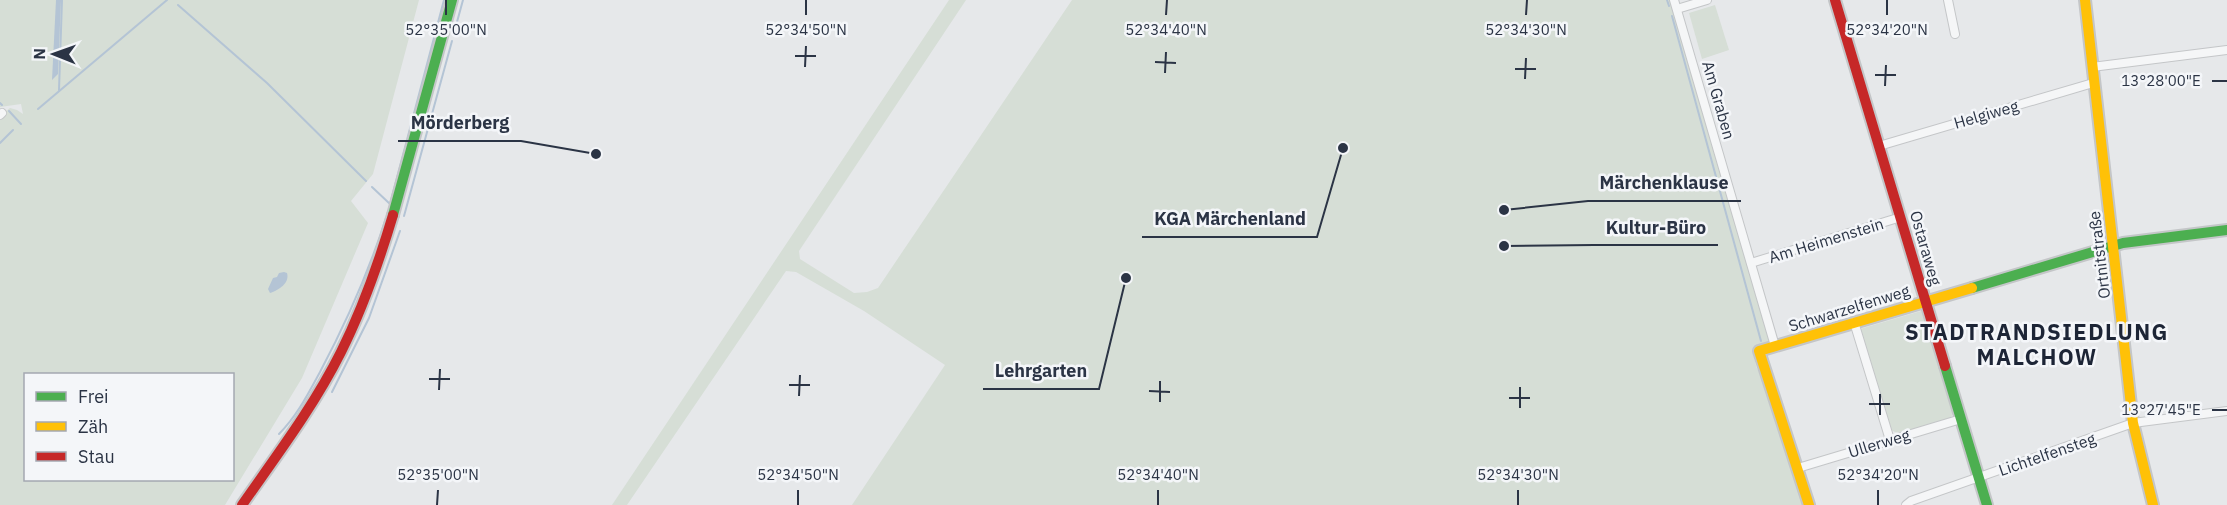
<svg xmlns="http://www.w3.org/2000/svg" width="2227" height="505" font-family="'IBM Plex Sans',sans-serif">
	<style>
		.green { fill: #d6ded6; fill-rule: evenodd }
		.water { fill: #b4c4d5 }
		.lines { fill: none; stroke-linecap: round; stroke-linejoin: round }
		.stream { stroke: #b4c4d5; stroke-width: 2 }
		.street-casing { stroke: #c4c6c8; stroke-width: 10 }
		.fast-casing { stroke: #c4c6c8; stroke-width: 14 }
		.slow-casing { stroke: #c4c6c8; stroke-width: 14 }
		.jam-casing { stroke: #c4c6c8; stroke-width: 14 }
		.street { stroke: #f5f6f7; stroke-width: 8 }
		.fast { stroke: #4caf50; stroke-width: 10 }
		.slow { stroke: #ffc107; stroke-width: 10 }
		.jam { stroke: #c62828; stroke-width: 10 }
		.ticks { fill: none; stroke: #2b3445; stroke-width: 2 }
		.labels { text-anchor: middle; stroke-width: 5; stroke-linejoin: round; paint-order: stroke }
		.street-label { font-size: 16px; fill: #2b3445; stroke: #f4f6f9 }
		.district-label { font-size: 22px; font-weight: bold; letter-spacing: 1.5px; fill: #1d2536; stroke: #f4f6f9 }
		.ticks-label { font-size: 15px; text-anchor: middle; fill: #2b3445; stroke: #f4f6f9; stroke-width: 5; stroke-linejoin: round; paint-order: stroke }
		.leader { fill: none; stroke: #2b3445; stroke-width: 2 }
		.callout-dot { fill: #2b3445; stroke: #f4f6f9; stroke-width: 2 }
		.callout-label { font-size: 18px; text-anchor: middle; font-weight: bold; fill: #2b3445; stroke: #f4f6f9; stroke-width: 5; stroke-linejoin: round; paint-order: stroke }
	</style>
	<rect width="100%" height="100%" fill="#e6e8ea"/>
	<g class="green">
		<path d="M 0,0 L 419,0 L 373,174 L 351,201 L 368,223 L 302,378 L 225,505 L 0,505 L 0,116 L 10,108 L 17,110 L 23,114 L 21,104 L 0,107 ZM 26,374 L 232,374 L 232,480 L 26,480 Z"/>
		<polygon points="949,0 966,0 799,251 800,259 854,293 867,292 878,288 1072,0 1671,0 1771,344 1752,350 1757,369 1763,373 1805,505 852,505 945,365 864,311 796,272 786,271 627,505 612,505"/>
		<polygon points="1715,5 1729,50 1702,59 1689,13"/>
		<polygon points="1921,311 1924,313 1954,412 1950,419 1899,434 1889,429 1860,334 1860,329"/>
	</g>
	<g class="water">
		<polygon points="56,0 61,0 58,74 52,80"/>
		<path d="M 284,272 L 287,273 C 290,283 279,290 270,293 L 268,289 L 273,278 L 277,277 L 279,273 Z"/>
	</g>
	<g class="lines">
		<g class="stream">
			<polyline points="1667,0 1669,6"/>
			<polyline points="178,5 267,83 366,181"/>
			<polyline points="1672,16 1761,341"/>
			<polyline points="457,22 463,0"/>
			<polyline points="59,90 62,0"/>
			<polyline points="0,103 2,105"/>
			<polyline points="38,109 167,0"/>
			<polyline points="9,111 21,124"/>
			<polyline points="0,143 13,130"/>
			<polyline points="372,187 390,204 444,0"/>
			<polyline points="404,216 452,41"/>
			<polyline points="332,392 369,318 400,231"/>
			<path d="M 279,434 C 297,416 308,394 320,372 C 346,323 369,271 386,218"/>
		</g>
		<defs>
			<g id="street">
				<polyline points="1674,0 1775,346"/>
				<polyline points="1948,0 1955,34"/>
				<polyline points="1677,9 1707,0"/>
				<polyline points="2092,67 2227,50"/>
				<polyline points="0,115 2,113"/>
				<polyline points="1879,146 2093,83"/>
				<polyline points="1751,263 1901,217"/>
				<polyline points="1854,322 1890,440"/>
				<polyline points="1798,468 1961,419"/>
				<polyline points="1906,505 1911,501 2133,423 2227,411"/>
			</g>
			<g id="fast">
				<polyline points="393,215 452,0"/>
				<polyline points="1972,288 2123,243 2227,230"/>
				<polyline points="1945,366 1987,505"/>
			</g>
			<g id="slow">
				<polyline points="2085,0 2133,423 2153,505"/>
				<polyline points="1809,505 1759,351 1972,288"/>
			</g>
			<g id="jam">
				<polyline points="1835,0 1945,366"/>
				<path d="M 242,505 C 277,455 314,406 341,352 C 363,308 379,262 393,215"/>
			</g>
		</defs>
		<use href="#street" class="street-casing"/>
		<use href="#fast" class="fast-casing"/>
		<use href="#slow" class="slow-casing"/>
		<use href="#jam" class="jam-casing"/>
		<use href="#street" class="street"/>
		<use href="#fast" class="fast"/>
		<use href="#slow" class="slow"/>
		<use href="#jam" class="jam"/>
	</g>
	<path class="ticks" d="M 446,15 L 446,0M 806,15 L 806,0M 1166,15 L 1167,0M 1526,15 L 1527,0M 1887,15 L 1887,0M 795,56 L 816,56M 1155,62 L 1176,63M 805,67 L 806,46M 1515,69 L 1536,69M 1165,73 L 1166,52M 1875,75 L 1896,75M 1525,79 L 1526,58M 2212,81 L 2227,81M 1885,86 L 1886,65M 429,379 L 450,379M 789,385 L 810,385M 439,390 L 440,369M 1149,391 L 1170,392M 799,396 L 800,375M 1509,398 L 1530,398M 1160,402 L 1160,381M 1869,404 L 1890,404M 1520,408 L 1520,387M 2212,410 L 2227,410M 1880,415 L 1880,394M 437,505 L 438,490M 798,505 L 798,490M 1158,505 L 1158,490M 1518,505 L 1518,490M 1878,505 L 1878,490"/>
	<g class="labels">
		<g class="street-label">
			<text transform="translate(1719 100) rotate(74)" y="6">Am Graben</text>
			<text transform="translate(1986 114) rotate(-16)" y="6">Helgiweg</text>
			<text transform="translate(1826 240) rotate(-17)" y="6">Am Heimenstein</text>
			<text transform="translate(1926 248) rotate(74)" y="6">Ostaraweg</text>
			<text transform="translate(2099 255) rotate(-97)" y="6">Ortnitstraße</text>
			<text transform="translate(1849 308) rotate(-17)" y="6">Schwarzelfenweg</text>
			<text transform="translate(1879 443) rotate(-17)" y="6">Ullerweg</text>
			<text transform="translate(2047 454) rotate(-19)" y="6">Lichtelfensteg</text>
		</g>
		<g class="district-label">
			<text x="2037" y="340">STADTRANDSIEDLUNG<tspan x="2037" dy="25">MALCHOW</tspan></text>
		</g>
	</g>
	<g class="ticks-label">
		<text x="446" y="35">52°35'00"N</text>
		<text x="806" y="35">52°34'50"N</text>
		<text x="1166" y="35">52°34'40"N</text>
		<text x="1526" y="35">52°34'30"N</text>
		<text x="1887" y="35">52°34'20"N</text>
		<text x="2161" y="86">13°28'00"E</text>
		<text x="2161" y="415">13°27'45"E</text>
		<text x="438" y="480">52°35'00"N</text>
		<text x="798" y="480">52°34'50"N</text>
		<text x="1158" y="480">52°34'40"N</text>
		<text x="1518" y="480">52°34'30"N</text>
		<text x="1878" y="480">52°34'20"N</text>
	</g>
	<path class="leader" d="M596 154L521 141H398M1504 210L1588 201H1741M1343 148L1317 237H1142M1504 246L1594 245H1718M1126 278L1099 389H983"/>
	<g class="callout-dot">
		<circle cx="596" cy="154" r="6"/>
		<circle cx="1504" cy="210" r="6"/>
		<circle cx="1343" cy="148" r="6"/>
		<circle cx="1504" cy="246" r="6"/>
		<circle cx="1126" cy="278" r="6"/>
	</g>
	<g class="callout-label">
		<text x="460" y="129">Mörderberg</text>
		<text x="1664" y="189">Märchenklause</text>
		<text x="1230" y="225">KGA Märchenland</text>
		<text x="1656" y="234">Kultur-Büro</text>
		<text x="1041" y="377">Lehrgarten</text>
	</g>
	<rect x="24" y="373" width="210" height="108" fill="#f4f6f9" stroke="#a4a8b1" stroke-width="1.5"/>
	<rect x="36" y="392" width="30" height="9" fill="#4caf50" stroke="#a4a8b1" stroke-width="1.5"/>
	<text x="78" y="403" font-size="18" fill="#2b3445">Frei</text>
	<rect x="36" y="422" width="30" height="9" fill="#ffc107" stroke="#a4a8b1" stroke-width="1.5"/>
	<text x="78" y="433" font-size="18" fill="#2b3445">Zäh</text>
	<rect x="36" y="452" width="30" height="9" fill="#c62828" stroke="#a4a8b1" stroke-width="1.5"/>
	<text x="78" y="463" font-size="18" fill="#2b3445">Stau</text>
	<g transform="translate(54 54) rotate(271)" stroke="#f4f6f9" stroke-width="4.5" paint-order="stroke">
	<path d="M0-4.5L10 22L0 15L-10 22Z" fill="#2b3445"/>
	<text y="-9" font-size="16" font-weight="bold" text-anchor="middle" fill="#2b3445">N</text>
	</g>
</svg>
